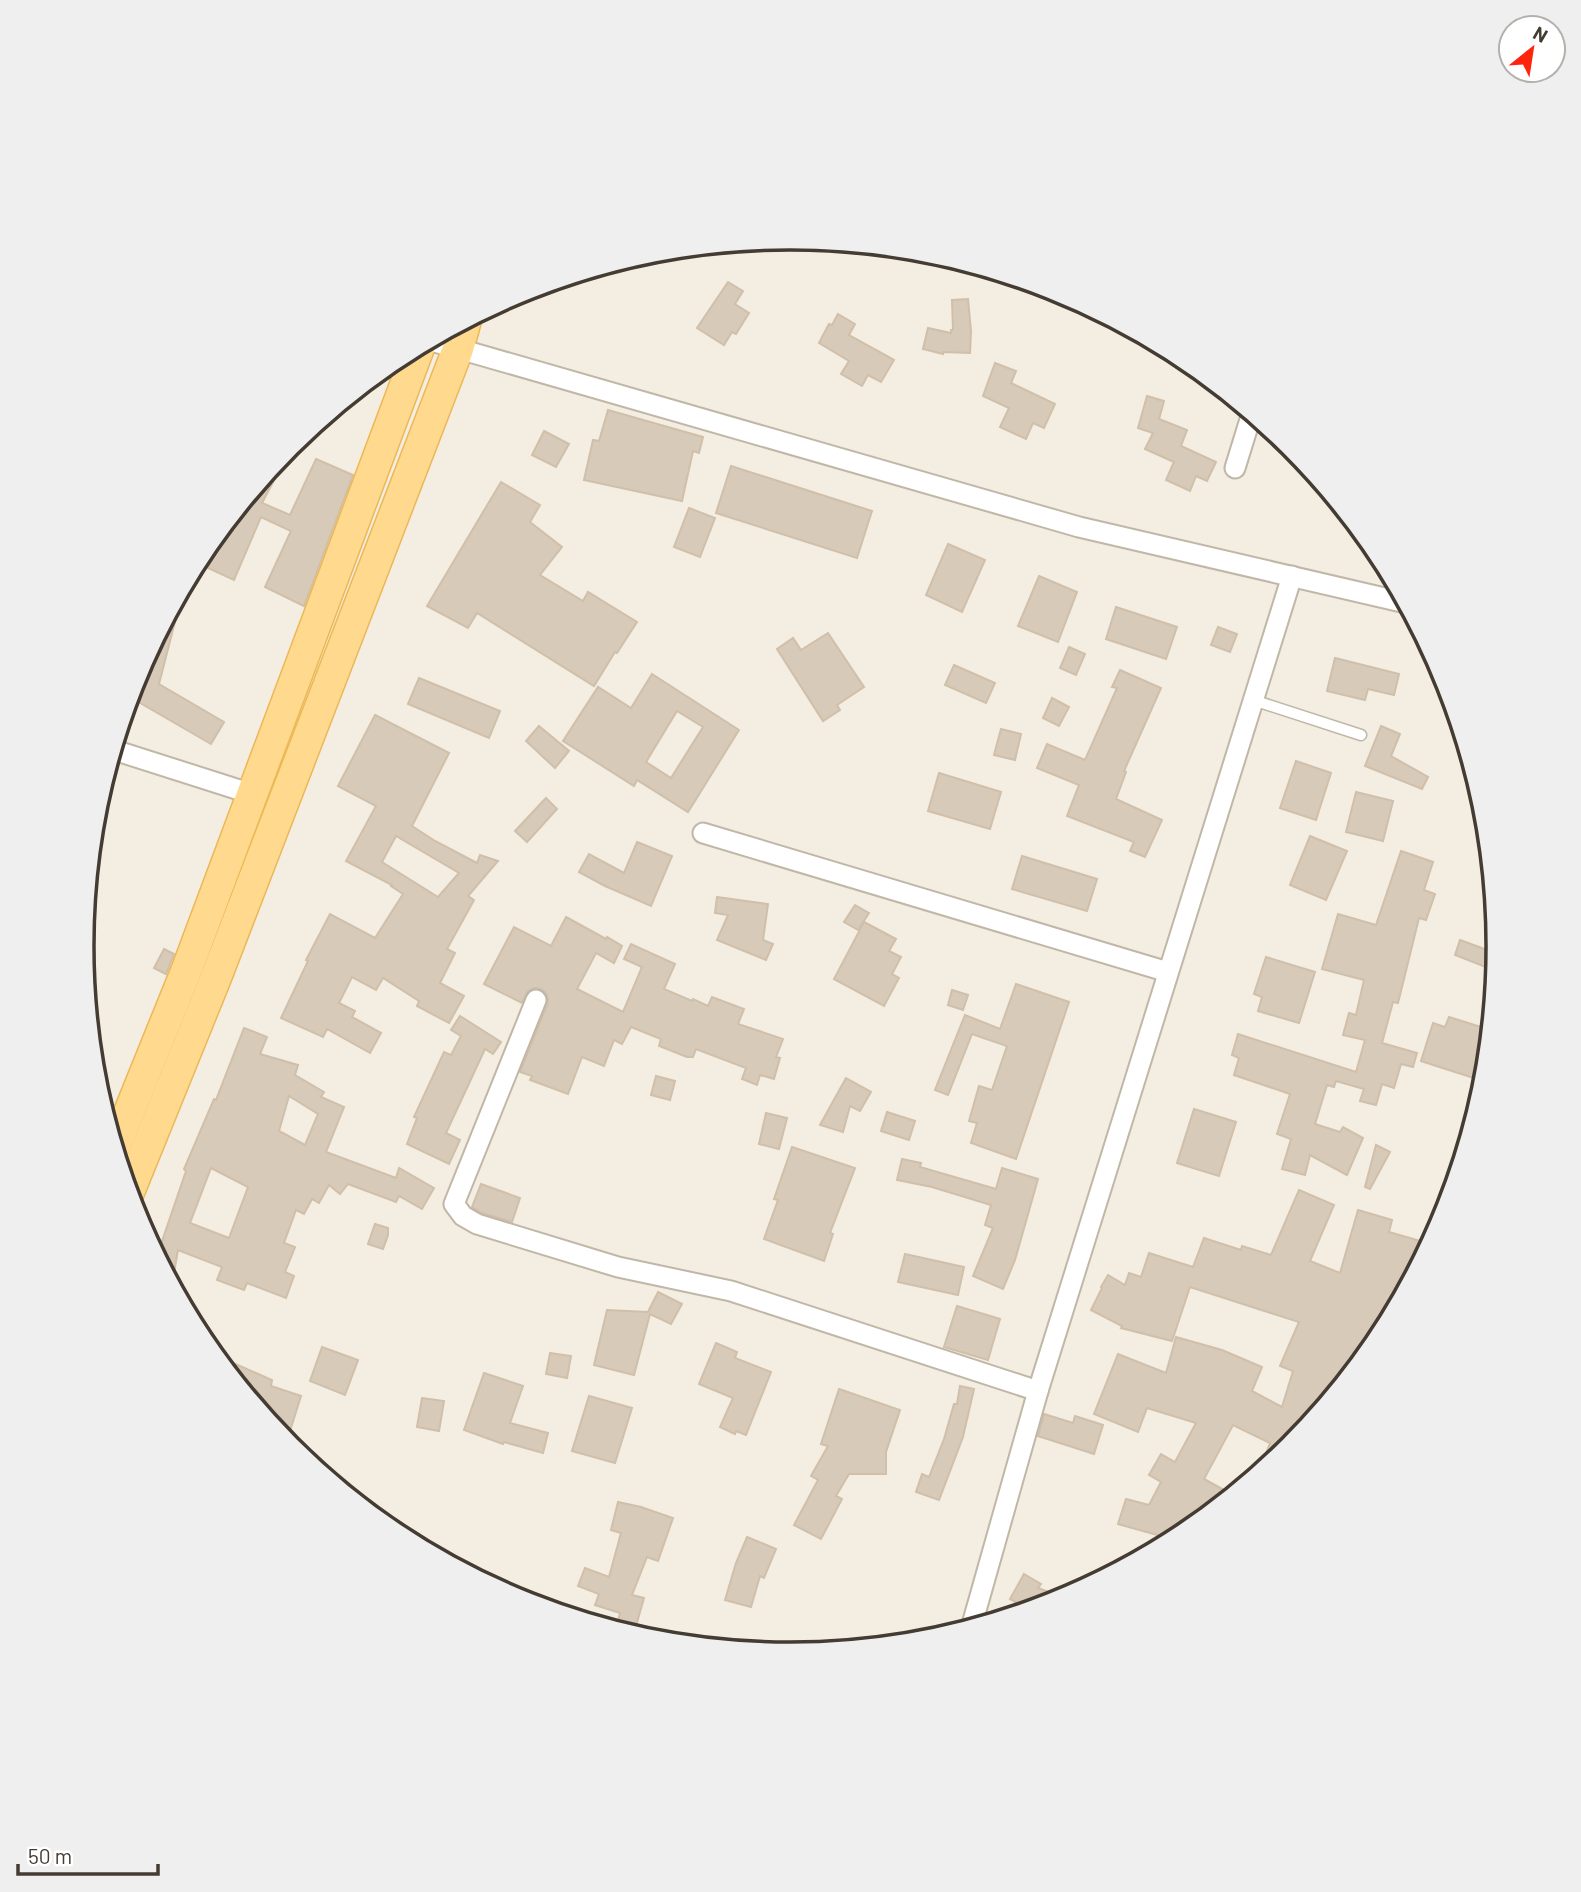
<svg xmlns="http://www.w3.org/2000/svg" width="1581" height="1892" font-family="Barlow,sans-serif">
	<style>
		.building { fill: #d8cab9; stroke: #d0bfa9; stroke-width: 2; fill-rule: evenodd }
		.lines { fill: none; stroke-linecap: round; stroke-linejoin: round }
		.lane-casing { stroke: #c1b7a7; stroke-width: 13 }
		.street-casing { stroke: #c1b7a7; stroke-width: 23 }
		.primary-casing { stroke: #ecb856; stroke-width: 33 }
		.lane { stroke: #fff; stroke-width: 10 }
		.street { stroke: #fff; stroke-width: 19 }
		.primary { stroke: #ffd98e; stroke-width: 30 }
		.rim { fill: none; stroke: #443c32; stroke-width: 3.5 }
	</style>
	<rect width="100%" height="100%" fill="#f3ede2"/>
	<g class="building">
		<polygon points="728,282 743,291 735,304 749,313 736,334 732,332 724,345 697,328"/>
		<polygon points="968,299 971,331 970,353 943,352 943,354 923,349 928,328 951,333 951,330 953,330 952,300"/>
		<polygon points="838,314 855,324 849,335 894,360 881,382 868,375 862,386 841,374 849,361 819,343 829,324 832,325"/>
		<polygon points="995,363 1016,371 1011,383 1055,404 1044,428 1033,423 1026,439 1000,427 1009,408 983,396"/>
		<polygon points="1147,396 1164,401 1159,419 1187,430 1181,446 1216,462 1207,481 1196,476 1190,491 1166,480 1174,462 1145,449 1153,433 1138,428"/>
		<polygon points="608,410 703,437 699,453 693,451 682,501 584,480 593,440 599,441"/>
		<polygon points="544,431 569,444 556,467 532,455"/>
		<polygon points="316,459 353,475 304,606 265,587 291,531 261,517 234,580 208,568 228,520 277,461 282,465 262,503 290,515"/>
		<polygon points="731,466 872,511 857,558 716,513"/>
		<polygon points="501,482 540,505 530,522 562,547 540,575 583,601 588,592 637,622 617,653 615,652 594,686 477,613 468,628 427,606"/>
		<polygon points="689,508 715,518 700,557 674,547"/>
		<polygon points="948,544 985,560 962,612 926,595"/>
		<polygon points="1039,576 1077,592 1058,642 1018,626"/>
		<polygon points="174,604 179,606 159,684 224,722 211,744 130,697 136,675"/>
		<polygon points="1116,607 1177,627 1166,659 1106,639"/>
		<polygon points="1218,627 1237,634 1230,652 1211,645"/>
		<polygon points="828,633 864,687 837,705 840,710 823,721 777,649 793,638 801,650"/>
		<polygon points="1069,647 1085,654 1076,675 1060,668"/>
		<polygon points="1335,658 1399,674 1394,695 1368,689 1365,700 1327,691"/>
		<polygon points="954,665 995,683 986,703 945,685"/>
		<polygon points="1120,670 1161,688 1124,771 1126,772 1116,799 1162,820 1145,857 1130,851 1134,842 1067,816 1079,785 1037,768 1047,744 1085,760 1117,688 1112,687"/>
		<path d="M 652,674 L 739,730 L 688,812 L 637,780 L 634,786 L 563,741 L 598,687 L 631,708 ZM 677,711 L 703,727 L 671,778 L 646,762 Z"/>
		<polygon points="419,678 500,711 489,738 408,704"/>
		<polygon points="1052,698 1069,707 1059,726 1043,718"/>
		<path d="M 375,715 L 449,753 L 412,826 L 435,841 L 477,863 L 480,855 L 498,861 L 468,896 L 474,900 L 447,949 L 455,953 L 440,983 L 464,996 L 449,1023 L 417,1006 L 419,1001 L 383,978 L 376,990 L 352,977 L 339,1003 L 355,1011 L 352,1017 L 381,1033 L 370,1053 L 327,1029 L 323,1037 L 281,1018 L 308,961 L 306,960 L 330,914 L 375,938 L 403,894 L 391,886 L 392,885 L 346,861 L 376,806 L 338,786 ZM 396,836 L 459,873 L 438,897 L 382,862 Z"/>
		<polygon points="539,726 569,751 555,768 526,741"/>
		<polygon points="1381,726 1400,734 1391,756 1428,777 1422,789 1365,766"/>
		<polygon points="1001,729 1021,734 1015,760 994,755"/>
		<polygon points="1296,761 1331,773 1316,820 1280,808"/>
		<polygon points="939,773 1001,792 990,829 928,811"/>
		<polygon points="1356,792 1393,801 1383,841 1346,832"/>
		<polygon points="546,798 557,809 527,842 515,831"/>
		<polygon points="1310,836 1347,851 1326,900 1290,885"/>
		<polygon points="637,842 672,856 651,906 605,886 579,872 589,854 624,873"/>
		<polygon points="1401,851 1433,862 1424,890 1435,894 1426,920 1419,918 1398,1003 1393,1002 1382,1043 1417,1053 1413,1067 1401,1064 1394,1088 1382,1084 1376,1105 1360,1101 1364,1089 1336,1081 1334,1087 1327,1085 1315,1124 1340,1132 1343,1127 1363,1138 1347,1175 1310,1155 1305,1175 1282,1169 1291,1139 1277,1134 1290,1094 1234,1075 1239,1058 1232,1055 1238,1034 1356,1072 1365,1040 1343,1035 1349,1013 1356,1015 1364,980 1322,969 1338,914 1376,925"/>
		<polygon points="1022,856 1097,879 1087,911 1012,889"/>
		<polygon points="717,897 768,904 763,940 773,944 766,960 717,940 728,915 715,913"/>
		<polygon points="855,905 869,913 858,930 844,922"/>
		<polygon points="566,917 606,939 607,937 622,946 614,963 596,953 577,989 623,1012 642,967 624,959 631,944 675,964 664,989 692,1001 693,999 708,1006 712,997 744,1009 738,1024 783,1039 776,1057 780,1058 774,1079 760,1075 757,1085 742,1079 746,1068 696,1049 693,1057 687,1057 659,1046 661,1039 631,1027 622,1044 614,1040 604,1066 582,1057 568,1094 530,1080 532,1076 520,1072 547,1005 548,999 546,993 541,989 534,988 528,991 522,1003 484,984 514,927 551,946"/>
		<polygon points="864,922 896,939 889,951 901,957 892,974 899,978 884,1006 834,979"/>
		<polygon points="1460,940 1498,954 1496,971 1455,955"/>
		<polygon points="164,949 174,954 166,974 154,968"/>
		<polygon points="1266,957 1315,972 1299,1023 1258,1011 1262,997 1254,994"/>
		<polygon points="1016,984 1069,1002 1016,1159 971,1143 977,1123 969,1121 979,1086 992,1090 1007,1046 972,1034 948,1095 935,1090 965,1015 1000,1029"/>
		<polygon points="952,990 968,995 963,1010 948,1005"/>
		<polygon points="460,1016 501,1042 493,1054 485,1049 446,1133 460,1140 449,1164 407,1144 417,1118 414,1117 444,1052 451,1055 461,1036 451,1030"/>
		<polygon points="1449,1017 1484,1028 1482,1036 1490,1039 1487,1069 1483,1081 1421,1061 1433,1023 1445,1027"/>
		<path d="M 244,1028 L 267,1037 L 260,1054 L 298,1065 L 295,1075 L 324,1092 L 321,1097 L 344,1107 L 326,1152 L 396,1178 L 399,1168 L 434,1188 L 422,1209 L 399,1196 L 396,1202 L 348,1184 L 340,1194 L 329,1185 L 319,1203 L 312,1199 L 304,1214 L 296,1210 L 284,1243 L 295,1247 L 285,1272 L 294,1276 L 286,1298 L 247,1283 L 244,1290 L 217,1280 L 222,1267 L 178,1250 L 172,1284 L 157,1256 L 186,1171 L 184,1169 L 214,1099 L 216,1100 ZM 289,1096 L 318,1114 L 305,1145 L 279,1131 ZM 211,1168 L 248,1187 L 229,1238 L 190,1223 Z"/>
		<polygon points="656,1076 675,1081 670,1100 651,1095"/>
		<polygon points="846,1078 871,1092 860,1111 850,1106 843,1132 820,1125"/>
		<polygon points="1194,1109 1236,1122 1219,1176 1177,1163"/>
		<polygon points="887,1112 915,1121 909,1140 881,1131"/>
		<polygon points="766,1113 787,1118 779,1149 759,1144"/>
		<polygon points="1376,1145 1390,1152 1370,1189 1365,1187"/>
		<polygon points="792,1147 855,1168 830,1233 833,1234 824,1261 764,1239 778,1200 774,1199"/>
		<polygon points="902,1159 921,1163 920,1167 996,1189 1002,1168 1038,1179 1015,1260 1003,1289 973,1276 993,1228 985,1225 991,1205 932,1187 897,1180"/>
		<polygon points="481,1184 520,1198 512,1222 482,1213 472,1207"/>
		<polygon points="1299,1190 1334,1205 1310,1261 1340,1273 1358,1210 1392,1220 1389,1232 1431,1244 1379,1340 1363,1360 1357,1358 1352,1373 1291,1447 1276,1459 1265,1456 1270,1443 1233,1425 1204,1479 1233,1495 1184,1535 1175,1540 1118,1524 1126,1499 1149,1505 1161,1482 1149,1475 1161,1454 1175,1462 1196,1423 1147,1408 1138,1432 1094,1414 1118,1354 1166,1373 1176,1337 1222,1350 1262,1367 1252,1391 1282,1407 1293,1371 1280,1366 1299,1322 1190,1287 1172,1341 1121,1328 1122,1326 1091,1310 1102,1288 1101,1287 1108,1275 1125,1285 1129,1273 1141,1277 1149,1253 1193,1267 1204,1238 1241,1250 1242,1246 1271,1255"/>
		<polygon points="375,1224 388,1228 388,1235 383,1249 368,1244"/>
		<polygon points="905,1254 964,1267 958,1295 898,1282"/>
		<polygon points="658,1292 682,1304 671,1324 650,1314 634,1375 594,1365 607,1310 648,1312"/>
		<polygon points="957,1306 1000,1319 988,1360 944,1347"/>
		<polygon points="716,1343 737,1352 735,1358 771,1372 746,1435 736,1431 735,1434 720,1427 733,1398 699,1384"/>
		<polygon points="322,1347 358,1360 345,1395 310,1381"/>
		<polygon points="550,1353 571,1356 567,1378 546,1374"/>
		<polygon points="215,1355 272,1380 271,1386 301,1396 290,1431 272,1425"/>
		<polygon points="484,1373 523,1386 510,1423 548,1433 543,1453 504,1442 503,1444 464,1430"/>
		<polygon points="960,1386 974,1389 963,1437 939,1500 916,1492 922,1474 929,1477 944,1439 954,1404 957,1404"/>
		<polygon points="839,1389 900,1410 886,1452 886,1474 849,1474 836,1496 842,1499 821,1539 794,1525 818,1480 811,1476 828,1446 821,1444"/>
		<polygon points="589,1396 632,1408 615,1463 572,1451"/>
		<polygon points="422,1398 444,1401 439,1431 417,1427"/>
		<polygon points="1044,1414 1073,1423 1075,1416 1103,1425 1094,1454 1038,1436"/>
		<polygon points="618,1502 641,1507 673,1518 658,1561 647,1557 632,1595 644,1598 636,1626 618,1621 620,1613 595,1605 599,1594 578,1586 585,1568 609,1577 621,1533 611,1530"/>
		<polygon points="747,1537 776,1549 764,1578 760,1576 751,1607 725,1600 736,1563"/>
		<polygon points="1024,1574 1041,1584 1038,1588 1065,1598 1030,1610 1010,1599"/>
	</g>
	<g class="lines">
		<defs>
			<polyline id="lane" points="1253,700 1361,735"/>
			<g id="street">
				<polyline points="428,340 1079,527 1406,603"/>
				<polyline points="1235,468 1252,413"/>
				<polyline points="114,750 252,794"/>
				<polyline points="703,833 1168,972"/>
				<polyline points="536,1000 454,1204 463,1216 477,1224 618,1267 731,1291 1038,1391"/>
				<polyline points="971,1628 1038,1391 1292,576"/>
			</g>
			<g id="primary">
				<polyline points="115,1147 187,969 420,345"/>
				<polyline points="129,1192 215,980 458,349 466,320"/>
			</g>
		</defs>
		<use href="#lane" class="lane-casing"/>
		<use href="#street" class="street-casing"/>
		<use href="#primary" class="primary-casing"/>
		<use href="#lane" class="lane"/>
		<use href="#street" class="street"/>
		<use href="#primary" class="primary"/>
	</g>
	<path d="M0 0H1581V1892H0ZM94 946a696 696 0 1 1 1392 0a696 696 0 1 1-1392 0Z" fill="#f0efef" fill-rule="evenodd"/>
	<path class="rim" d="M94 946a696 696 0 1 1 1392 0a696 696 0 1 1-1392 0Z"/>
	<g transform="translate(1532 49) rotate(30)"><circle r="33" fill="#ffffff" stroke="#b4b1ad" stroke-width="2"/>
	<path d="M0-5L12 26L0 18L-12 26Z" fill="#ff250c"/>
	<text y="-10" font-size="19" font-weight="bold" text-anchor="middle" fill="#443c32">N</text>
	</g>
	<path d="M18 1864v10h140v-10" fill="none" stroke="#443c32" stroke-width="3.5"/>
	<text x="28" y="1864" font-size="21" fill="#443c32" stroke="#ffffff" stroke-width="5" paint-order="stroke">50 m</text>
</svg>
